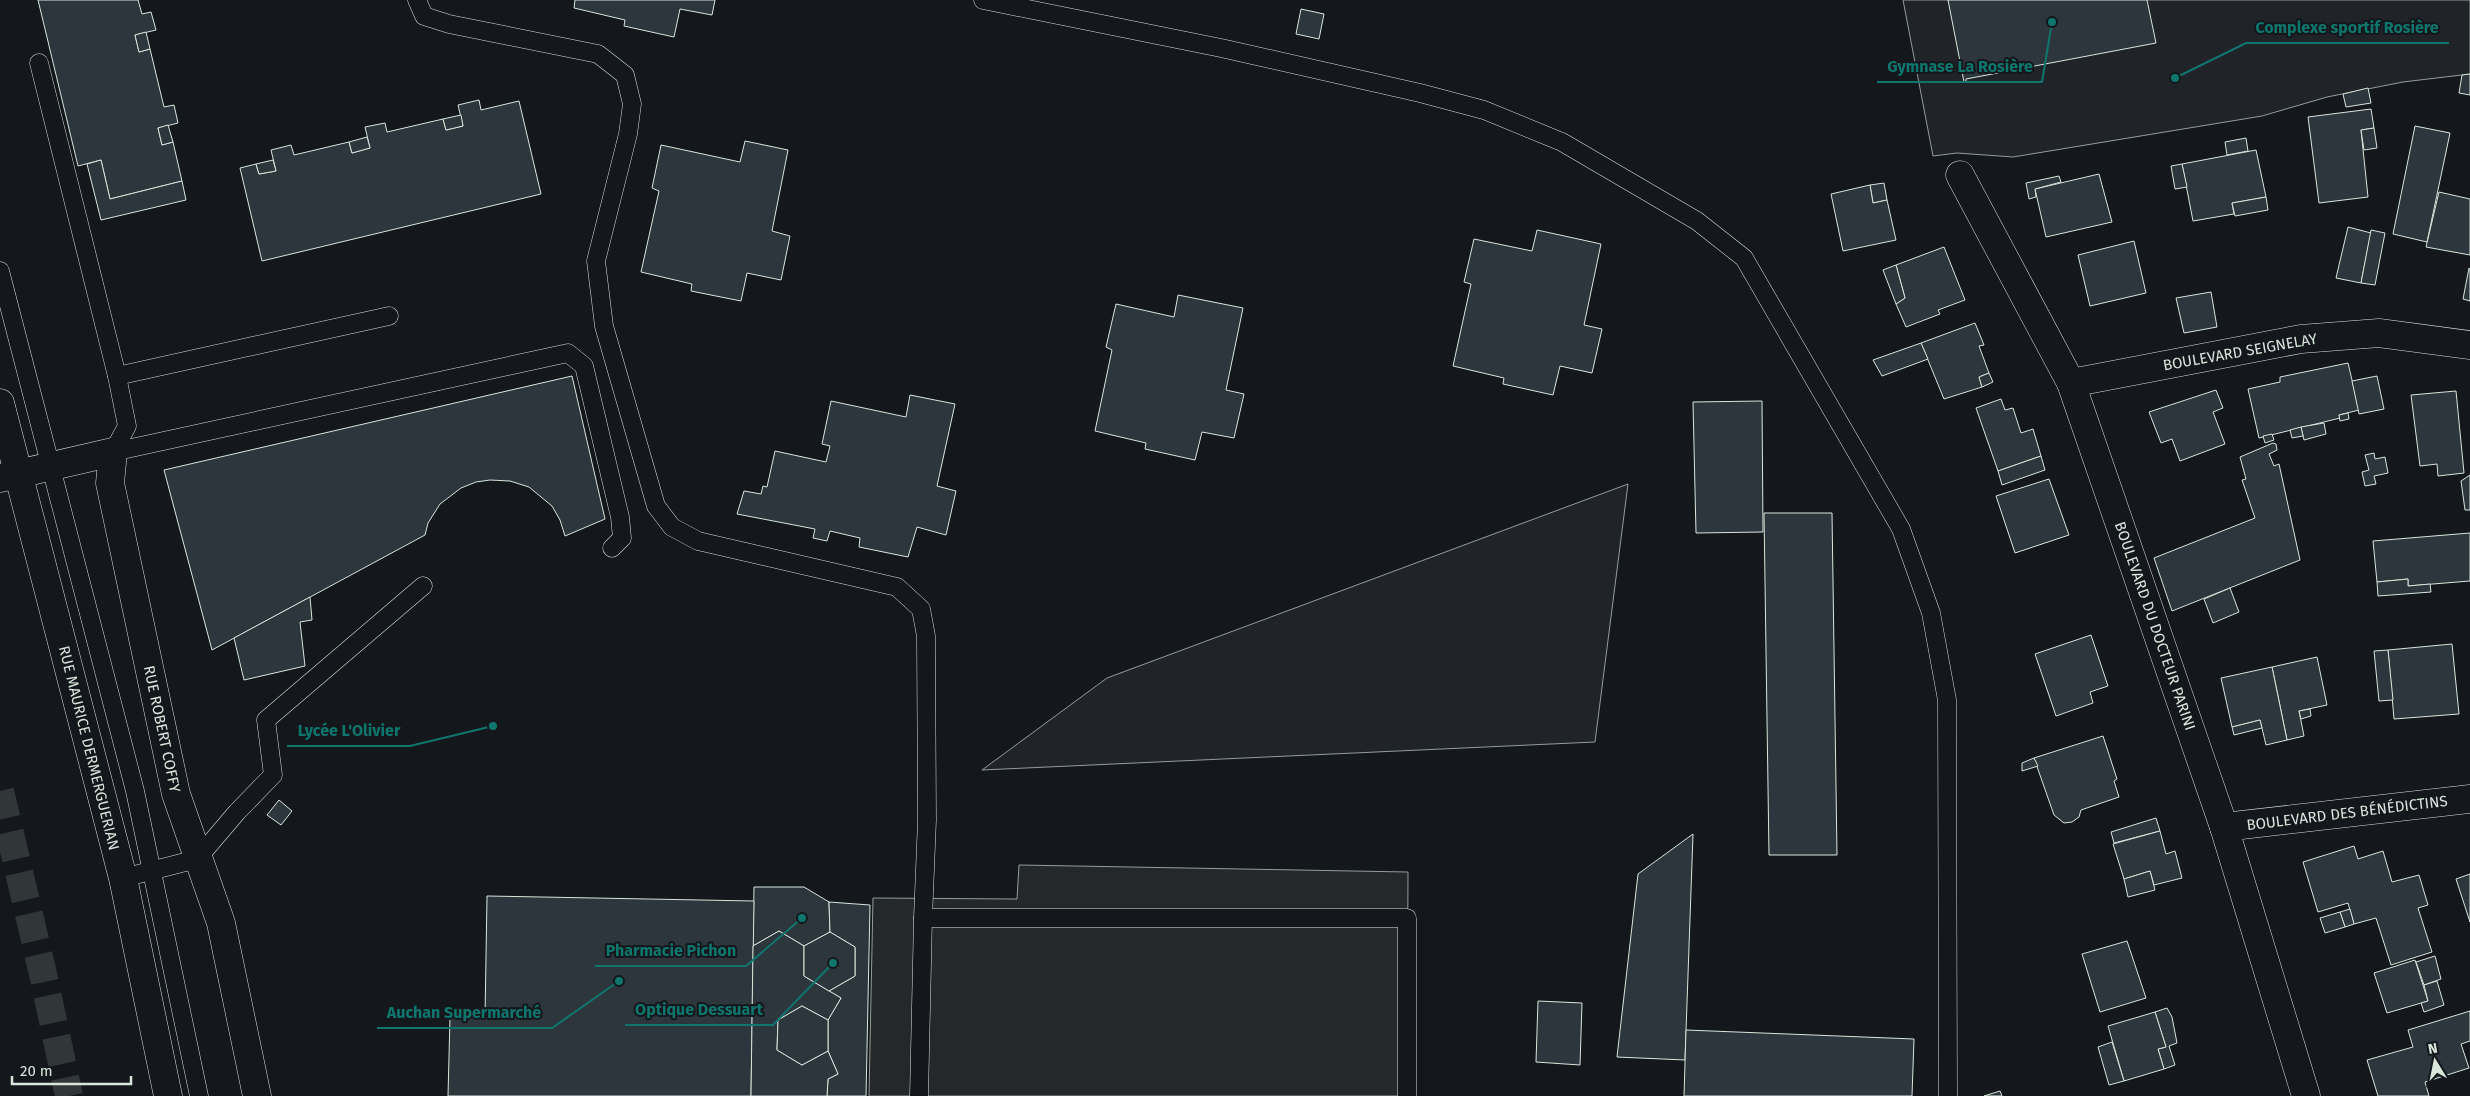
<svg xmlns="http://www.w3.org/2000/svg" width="2470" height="1096" font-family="'Fira Sans',sans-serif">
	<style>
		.green { fill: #202428; stroke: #939e99 }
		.parking { fill: #24282b; stroke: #939e99 }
		.building { fill: #2c363c; stroke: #d8e6dc }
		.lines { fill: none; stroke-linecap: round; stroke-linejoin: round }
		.motorway-tunnel { stroke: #313739; stroke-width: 28; stroke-dasharray: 28 14; stroke-linecap: butt }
		.service-casing { stroke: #d8e6dc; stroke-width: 19 }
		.minor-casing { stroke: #d8e6dc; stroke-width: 29 }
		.tertiary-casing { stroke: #d8e6dc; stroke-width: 29 }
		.service { stroke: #14181c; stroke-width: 18 }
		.minor { stroke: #14181c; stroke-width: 28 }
		.tertiary { stroke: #14181c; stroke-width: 28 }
		.labels { text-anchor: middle; stroke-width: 4; stroke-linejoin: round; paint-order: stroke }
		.street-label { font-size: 15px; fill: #d8e6dc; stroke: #14181c }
		.leader { fill: none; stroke: #0f766e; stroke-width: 2 }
		.callout-dot { fill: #0f766e; stroke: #14181c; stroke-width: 2 }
		.callout-label { font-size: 16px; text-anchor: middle; font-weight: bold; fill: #0f766e; stroke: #14181c; stroke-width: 4; stroke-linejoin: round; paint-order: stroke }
	</style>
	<rect width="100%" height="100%" fill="#14181c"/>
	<g class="green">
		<polygon points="1903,0 2470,0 2470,74 2403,82 2327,97 2262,116 2013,157 1957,153 1933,156"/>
		<polygon points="1628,484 1595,742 982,770 1107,678"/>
	</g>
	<polygon class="parking" points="1019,865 1408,872 1407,1096 869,1096 873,898 1017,899"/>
	<g class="building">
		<polygon points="38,0 138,0 142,14 151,12 156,30 135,35 139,52 150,49 164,107 174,105 178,123 158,128 162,145 173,142 182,181 110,199 101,160 78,166"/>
		<polygon points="575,0 715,0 712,15 680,9 674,37 624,26 625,20 574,8"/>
		<polygon points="1948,0 2147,0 2156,43 1966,79 1966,81 1964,82"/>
		<polygon points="1301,9 1324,14 1319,39 1296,34"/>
		<polygon points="146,32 150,49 139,52 135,35"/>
		<polygon points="2470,74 2470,95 2459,93 2462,75"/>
		<polygon points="2368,88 2371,103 2346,107 2343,94"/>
		<polygon points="479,100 481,110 519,101 541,194 262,261 240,168 256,164 259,174 276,171 271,150 291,145 294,155 349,142 352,153 370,148 365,127 385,123 387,132 443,119 446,130 463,126 458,105"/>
		<polygon points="2371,109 2374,128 2361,130 2368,197 2319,203 2308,117"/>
		<polygon points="461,115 463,126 446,130 443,119"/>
		<polygon points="168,125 173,142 162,145 158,128"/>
		<polygon points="2415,126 2450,133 2427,242 2393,234"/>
		<polygon points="2374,128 2377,148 2364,150 2361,130"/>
		<polygon points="367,137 370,148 352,153 349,142"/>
		<polygon points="2246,138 2248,151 2227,155 2225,142"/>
		<polygon points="745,141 788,150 772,231 790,236 781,280 747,273 741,301 691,291 692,284 641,272 659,191 652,188 661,145 740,162"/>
		<polygon points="2256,150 2266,197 2232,203 2234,214 2193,221 2182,164"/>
		<polygon points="101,160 110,199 182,181 186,200 101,220 87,164"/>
		<polygon points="273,160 276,171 259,174 256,164"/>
		<polygon points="2182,164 2187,187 2175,189 2171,166"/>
		<polygon points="2099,174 2112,222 2046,237 2035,189"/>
		<polygon points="2059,176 2061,182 2035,189 2036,197 2029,199 2026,183"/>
		<polygon points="1884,183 1887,200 1873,203 1870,185"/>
		<polygon points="1870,185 1873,203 1887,200 1896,240 1843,251 1831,194"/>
		<polygon points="2439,192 2470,199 2470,255 2426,247"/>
		<polygon points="2266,197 2268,210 2235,216 2232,203"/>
		<polygon points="2348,227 2371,233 2361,283 2336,278"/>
		<polygon points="1537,230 1601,244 1584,325 1602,329 1592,373 1560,366 1553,395 1503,384 1504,378 1453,366 1471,284 1464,282 1474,239 1532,251"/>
		<polygon points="2371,230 2385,233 2375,285 2361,283"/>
		<polygon points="2134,241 2146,293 2090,306 2078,255"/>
		<polygon points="1944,247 1965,300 1938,310 1940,314 1906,327 1896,304 1905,298 1896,265"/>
		<polygon points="1896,265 1905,298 1896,304 1883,270"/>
		<polygon points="2469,268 2470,269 2470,301 2463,299"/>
		<polygon points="2211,292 2217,327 2184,333 2176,298"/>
		<polygon points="1178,295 1243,308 1226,390 1244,394 1234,438 1202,432 1195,460 1145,449 1146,443 1095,431 1112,350 1106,347 1116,304 1174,317"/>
		<polygon points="1975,323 1984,345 1979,346 1989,373 1979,377 1982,387 1944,399 1921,343"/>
		<polygon points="1921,343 1928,359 1882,376 1873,360"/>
		<polygon points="2348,363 2359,410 2339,415 2340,418 2259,438 2248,389 2280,382 2280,377"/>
		<polygon points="1989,373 1993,382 1982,387 1979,377"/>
		<polygon points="572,376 605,519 565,536 560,520 552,506 529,487 510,481 490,480 476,482 461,488 440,504 428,523 425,535 212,650 164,470"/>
		<polygon points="2377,376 2384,409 2359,414 2352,381"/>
		<polygon points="2216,390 2223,408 2213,412 2225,444 2180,461 2172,439 2161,443 2149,412"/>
		<polygon points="2456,391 2464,473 2438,476 2437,464 2420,466 2411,395"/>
		<polygon points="910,395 955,404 937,486 956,491 946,535 917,527 908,557 859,547 860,538 830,531 827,541 813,538 815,529 737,514 744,491 761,494 763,486 767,487 775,451 826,462 830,446 822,444 831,401 906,417"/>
		<polygon points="2001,399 2005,410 2013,408 2021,433 2033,429 2041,456 1998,471 1976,408"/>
		<polygon points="1762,401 1763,532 1696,533 1693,402"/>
		<polygon points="2348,413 2349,419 2340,421 2339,415"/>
		<polygon points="2324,423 2326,434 2304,440 2301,427"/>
		<polygon points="2301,427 2303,436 2292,438 2290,430"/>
		<polygon points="2272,434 2274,440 2265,443 2263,436"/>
		<polygon points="2273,443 2276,444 2277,450 2269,454 2274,466 2279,464 2300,560 2172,611 2154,558 2255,518 2242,480 2246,479 2240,457"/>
		<polygon points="2374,453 2375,459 2385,457 2388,473 2374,476 2376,484 2365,486 2362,472 2369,470 2365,455"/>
		<polygon points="2041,456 2045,470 2002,485 1998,471"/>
		<polygon points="2470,475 2470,510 2465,510 2461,481"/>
		<polygon points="2049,479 2069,535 2015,553 1996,496"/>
		<polygon points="1764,513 1832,513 1837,855 1769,855"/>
		<polygon points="2470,533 2470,581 2408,586 2408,579 2377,582 2373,541"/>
		<polygon points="2408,579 2408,586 2430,584 2431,592 2378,596 2377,582"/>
		<polygon points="2230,588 2239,612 2213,623 2204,599"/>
		<polygon points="310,597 312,620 300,622 305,666 244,680 234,638"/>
		<polygon points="2091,635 2108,686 2090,692 2093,703 2056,716 2035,654"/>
		<polygon points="2452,644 2459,714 2394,719 2388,650"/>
		<polygon points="2388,650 2393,700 2379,701 2374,651"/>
		<polygon points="2317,657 2327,705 2299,711 2304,736 2287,740 2272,667"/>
		<polygon points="2272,667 2287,740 2266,745 2260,720 2232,727 2221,678"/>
		<polygon points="2310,709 2311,716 2301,719 2299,711"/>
		<polygon points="2260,720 2262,728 2234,735 2232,727"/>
		<polygon points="2103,736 2117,779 2114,781 2119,797 2081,810 2079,817 2072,822 2064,823 2054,815 2034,758"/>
		<polygon points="2034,758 2038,766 2022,771 2022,763"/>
		<polygon points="279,800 292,811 281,825 267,815"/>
		<polygon points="2156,818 2160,831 2114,843 2111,832"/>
		<polygon points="2160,831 2166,854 2175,851 2182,878 2154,885 2150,871 2124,879 2113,844"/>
		<polygon points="1693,834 1685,1060 1617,1057 1638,874"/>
		<polygon points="2354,846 2358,859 2383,851 2392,882 2419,875 2428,905 2418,908 2432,952 2391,965 2376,918 2354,924 2348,903 2318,912 2303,862"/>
		<polygon points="2150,871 2155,890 2128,897 2124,879"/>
		<polygon points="2470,874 2470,922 2456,879"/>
		<polygon points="754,887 804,887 829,902 830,932 804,946 779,931 753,946"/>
		<polygon points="487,896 754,901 751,1096 448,1096 450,1017 485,1018"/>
		<polygon points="829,902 870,905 866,1096 827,1096 828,1079 838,1074 828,1051 828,1020 841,998 829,991 855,976 855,947 830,932"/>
		<polygon points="2350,909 2354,924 2345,927 2340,912"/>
		<polygon points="2340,912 2345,927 2325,933 2320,918"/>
		<polygon points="779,931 804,946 804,976 841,998 828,1020 802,1006 778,1020 777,1050 802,1065 828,1051 838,1074 828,1079 827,1096 751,1096 753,946"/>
		<polygon points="830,932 855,947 855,976 829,991 804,976 804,946"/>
		<polygon points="2127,941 2146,998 2100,1012 2082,954"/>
		<polygon points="2435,956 2441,979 2424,985 2416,962"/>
		<polygon points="2415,960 2428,1001 2387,1013 2374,973"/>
		<polygon points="2437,981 2444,1005 2424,1012 2421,1003 2428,1001 2424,985"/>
		<polygon points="1538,1001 1582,1003 1580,1065 1536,1062"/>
		<polygon points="802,1006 828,1020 828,1051 802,1065 777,1050 778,1020"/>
		<polygon points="2167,1008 2172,1017 2177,1043 2169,1046 2175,1065 2164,1069 2158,1049 2166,1047 2155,1012"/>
		<polygon points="2470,1011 2470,1041 2461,1044 2469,1068 2425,1082 2429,1096 2378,1096 2367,1060 2413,1047 2408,1030"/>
		<polygon points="2155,1012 2166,1047 2158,1049 2164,1069 2124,1081 2108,1026"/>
		<polygon points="1686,1030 1914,1039 1912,1096 1684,1096"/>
		<polygon points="2112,1042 2124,1081 2109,1085 2098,1047"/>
		<polygon points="2000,1091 2002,1096 1984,1096"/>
	</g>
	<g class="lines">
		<polyline class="motorway-tunnel" points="0,791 43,974 69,1096"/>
		<defs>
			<g id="service">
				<polyline points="417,0 424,16 449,24 598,54 625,75 632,104 628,134 596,261 604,326 656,506 672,527 698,541 897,587 921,609 926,636 927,820 923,918"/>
				<polyline points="983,0 1221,48 1420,93 1484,110 1562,142 1697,221 1744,258 1901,529 1931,613 1947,700 1948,1096"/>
				<polyline points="39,63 117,376 127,426 113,452"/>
				<polyline points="0,271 135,791 199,1096"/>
				<polyline points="117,376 389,316"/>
				<polyline points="113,452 568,353 584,366 620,517 622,538 612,548"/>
				<polyline points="123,878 197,859 237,812 273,775 266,720 423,586"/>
				<polyline points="919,1096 923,918 1407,918 1407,1096"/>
			</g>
			<g id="minor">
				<polyline points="1960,175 2071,383 2224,827 2306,1096"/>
				<polyline points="2071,383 2301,339 2379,333 2470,345"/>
				<polyline points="0,478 113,452 110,483 176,794 221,923 257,1096"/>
				<polyline points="2224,827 2470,799"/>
			</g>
			<polyline id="tertiary" points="0,403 123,878 168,1096"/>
		</defs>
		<use href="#service" class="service-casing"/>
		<use href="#minor" class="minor-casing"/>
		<use href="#tertiary" class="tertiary-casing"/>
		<use href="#service" class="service"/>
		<use href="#minor" class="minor"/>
		<use href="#tertiary" class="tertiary"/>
	</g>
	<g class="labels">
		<g class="street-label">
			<text transform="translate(2240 352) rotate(-10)" y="5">BOULEVARD SEIGNELAY</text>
			<text transform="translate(2155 626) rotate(71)" y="5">BOULEVARD DU DOCTEUR PARINI</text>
			<text transform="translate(162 729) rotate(78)" y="5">RUE ROBERT COFFY</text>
			<text transform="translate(89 748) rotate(76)" y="5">RUE MAURICE DERMERGUERIAN</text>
			<text transform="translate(2347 813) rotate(-7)" y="5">BOULEVARD DES BÉNÉDICTINS</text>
		</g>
	</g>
	<path class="leader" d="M2175 78L2246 43H2449M2052 22L2042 82H1877M493 726L410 746H287M802 918L746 966H595M833 963L773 1025H625M619 981L552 1028H377"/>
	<g class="callout-dot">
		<circle cx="2175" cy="78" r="5"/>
		<circle cx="2052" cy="22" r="5"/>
		<circle cx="493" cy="726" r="5"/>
		<circle cx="802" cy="918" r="5"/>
		<circle cx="833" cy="963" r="5"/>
		<circle cx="619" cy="981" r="5"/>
	</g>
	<g class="callout-label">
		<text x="2347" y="33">Complexe sportif Rosière</text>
		<text x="1960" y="72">Gymnase La Rosière</text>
		<text x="349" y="736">Lycée L'Olivier</text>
		<text x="671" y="956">Pharmacie Pichon</text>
		<text x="699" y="1015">Optique Dessuart</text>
		<text x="464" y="1018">Auchan Supermarché</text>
	</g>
	<g transform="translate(2435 1061) rotate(350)" stroke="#14181c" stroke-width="4" paint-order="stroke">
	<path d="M0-4L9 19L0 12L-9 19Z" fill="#d8e6dc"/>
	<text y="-8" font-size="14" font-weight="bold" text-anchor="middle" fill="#d8e6dc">N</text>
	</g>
	<path d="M12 1076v8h119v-8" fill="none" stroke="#d8e6dc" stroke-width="2.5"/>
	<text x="20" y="1076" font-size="15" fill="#d8e6dc" stroke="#14181c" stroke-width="4" paint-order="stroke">20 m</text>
</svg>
